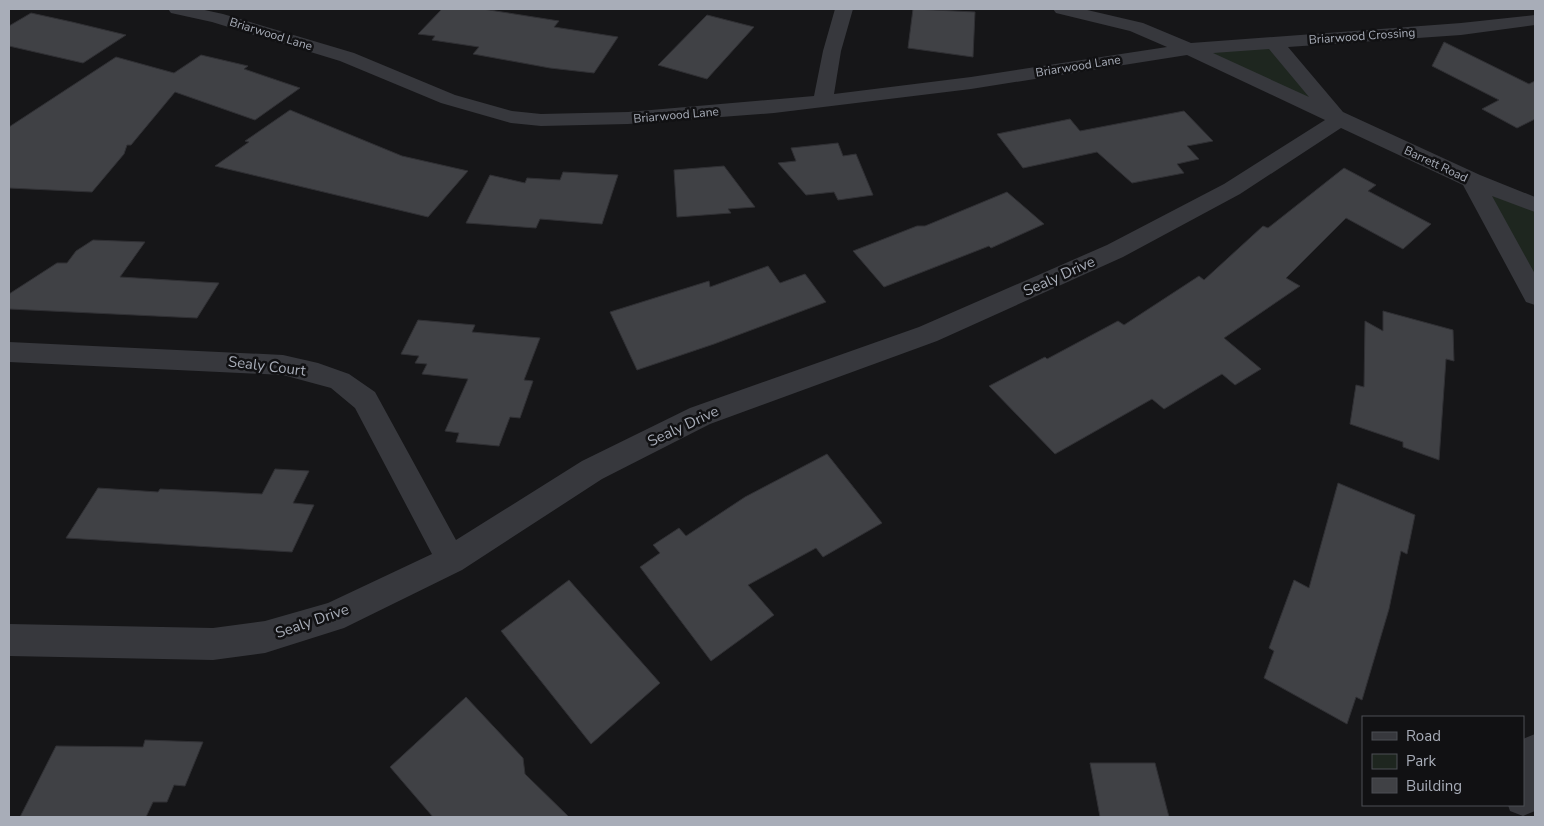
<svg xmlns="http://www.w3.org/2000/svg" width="1544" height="826" font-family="'Nunito Sans',sans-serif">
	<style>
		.green { fill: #1e261f }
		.building { fill: #404145; stroke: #303034 }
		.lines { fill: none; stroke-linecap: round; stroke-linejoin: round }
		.minor { fill: #37383d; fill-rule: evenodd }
		.labels { text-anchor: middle; stroke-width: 5; stroke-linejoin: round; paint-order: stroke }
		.far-street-label { font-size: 12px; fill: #a8adb8; stroke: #111113 }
		.street-label { font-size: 15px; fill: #a8adb8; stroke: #111113 }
	</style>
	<rect width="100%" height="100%" fill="#161618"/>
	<g class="green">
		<polygon points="1274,43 1339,120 1189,49"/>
		<polygon points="1472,180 1535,205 1535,296"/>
	</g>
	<g class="building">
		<polygon points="442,9 483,9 559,21 554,27 618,37 594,73 550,68 473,54 479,47 432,40 435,36 418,34"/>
		<polygon points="913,9 975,12 973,57 908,48"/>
		<polygon points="31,13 72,22 126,35 83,63 9,46 9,26"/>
		<polygon points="707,15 754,27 707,79 658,65"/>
		<polygon points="1444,42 1529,84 1535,81 1535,119 1517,128 1482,109 1499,100 1432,66"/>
		<polygon points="201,55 248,66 244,69 300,88 255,120 175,92 131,145 127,145 124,154 92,192 9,188 9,127 116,57 174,73"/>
		<polygon points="290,110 402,156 468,171 428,217 215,166 249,142 245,141"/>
		<polygon points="1184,111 1213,141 1187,146 1199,159 1177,164 1184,173 1132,183 1097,152 1023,168 997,134 1070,119 1080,131"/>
		<polygon points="838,143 843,156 856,154 873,195 838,200 834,192 806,195 778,163 796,161 791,148"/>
		<polygon points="724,166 755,207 728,209 731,213 677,217 674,170"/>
		<polygon points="1344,168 1376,185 1368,191 1431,224 1403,249 1346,218 1286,278 1300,286 1224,338 1261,369 1235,385 1222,374 1164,409 1152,399 1055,454 989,386 1045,357 1047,359 1118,321 1124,325 1199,276 1204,280 1263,226 1268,228"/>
		<polygon points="563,172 618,175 602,224 540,219 536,228 466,223 490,175 525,183 527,178 560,180"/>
		<polygon points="1007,192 1044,224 991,248 989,246 884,287 853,251 917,226 925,226"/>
		<polygon points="93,240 145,242 120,277 219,283 197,318 9,309 9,294 57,263 67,263 76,251"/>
		<polygon points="768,266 780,283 805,274 826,302 714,344 637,370 610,312 709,281 710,287"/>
		<polygon points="1383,311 1453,330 1454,361 1446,359 1439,460 1403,447 1403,442 1350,424 1356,385 1364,387 1365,321 1383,331"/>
		<polygon points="418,320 475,325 472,332 540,338 524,380 533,381 520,418 510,417 499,446 456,442 459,433 445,431 468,379 422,374 427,364 415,363 419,356 401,354"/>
		<polygon points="827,454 882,523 823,557 816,548 748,585 774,615 711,661 640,567 660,553 653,545 679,528 686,536 745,497"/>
		<polygon points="275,469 309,471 293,503 314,505 292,552 66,538 98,488 158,492 160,489 262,494"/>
		<polygon points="1338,483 1415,515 1407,554 1401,551 1389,609 1362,700 1356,697 1347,724 1264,678 1274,651 1269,648 1294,580 1309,588"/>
		<polygon points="569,580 660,683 591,744 501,631"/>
		<polygon points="466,697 523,758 525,774 569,817 433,817 390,767"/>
		<polygon points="145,740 203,742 185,786 174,785 167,802 153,802 146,817 20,817 56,746 143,747"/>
		<polygon points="1090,763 1155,763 1169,817 1100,817"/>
	</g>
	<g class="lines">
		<g class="minor">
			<path d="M 168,9 L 200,9 L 223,14 L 354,53 L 455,95 L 512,111 L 541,114 L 628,112 L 814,96 L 823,51 L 835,9 L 853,9 L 841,51 L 834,94 L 971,77 L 1167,47 L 1130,31 L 1056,13 L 1053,9 L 1083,9 L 1143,23 L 1191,43 L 1461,23 L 1535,15 L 1535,25 L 1461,35 L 1288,47 L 1343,112 L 1480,175 L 1535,197 L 1535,212 L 1492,196 L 1535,274 L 1535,305 L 1526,302 L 1463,185 L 1341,128 L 1240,194 L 1123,257 L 937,341 L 710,424 L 602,479 L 462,570 L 344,628 L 265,653 L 213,660 L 9,656 L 9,624 L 213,628 L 265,621 L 328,603 L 432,554 L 355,408 L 331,388 L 283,375 L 9,362 L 9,342 L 283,355 L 318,363 L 349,374 L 375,392 L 456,540 L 582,461 L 690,408 L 919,327 L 1107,245 L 1224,184 L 1325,120 L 1187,55 L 971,89 L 774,113 L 628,124 L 541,126 L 511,123 L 441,103 L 340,61 L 212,22 L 171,13 ZM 1269,49 L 1309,97 L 1213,53 Z"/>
			<polygon points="1535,734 1535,811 1523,816 1510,811 1508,805 1523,805 1523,739"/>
		</g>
	</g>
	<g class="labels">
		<g class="far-street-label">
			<text transform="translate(271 34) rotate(17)" y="4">Briarwood Lane</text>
			<text transform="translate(1362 36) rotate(-4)" y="4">Briarwood Crossing</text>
			<text transform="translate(1078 66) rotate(-9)" y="4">Briarwood Lane</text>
			<text transform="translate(676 115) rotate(-5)" y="4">Briarwood Lane</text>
			<text transform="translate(1436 164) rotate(25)" y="4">Barrett Road</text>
		</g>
		<g class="street-label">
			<text transform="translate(1059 276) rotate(-24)" y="5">Sealy Drive</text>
			<text transform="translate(267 366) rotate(7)" y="5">Sealy Court</text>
			<text transform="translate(683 426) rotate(-25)" y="5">Sealy Drive</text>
			<text transform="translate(312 621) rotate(-19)" y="5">Sealy Drive</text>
		</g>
	</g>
	<rect width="1544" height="826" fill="none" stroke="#a8adb8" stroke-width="20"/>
	<rect x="1362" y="716" width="162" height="90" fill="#111113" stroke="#4d4f55"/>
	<rect x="1372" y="732" width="25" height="8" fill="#37383d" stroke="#4d4f55"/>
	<text x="1406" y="741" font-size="15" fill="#a8adb8">Road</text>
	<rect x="1372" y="754" width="25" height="15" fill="#1e261f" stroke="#4d4f55"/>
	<text x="1406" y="766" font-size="15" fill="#a8adb8">Park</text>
	<rect x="1372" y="778" width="25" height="15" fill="#404145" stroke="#4d4f55"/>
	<text x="1406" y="791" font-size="15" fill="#a8adb8">Building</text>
</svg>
